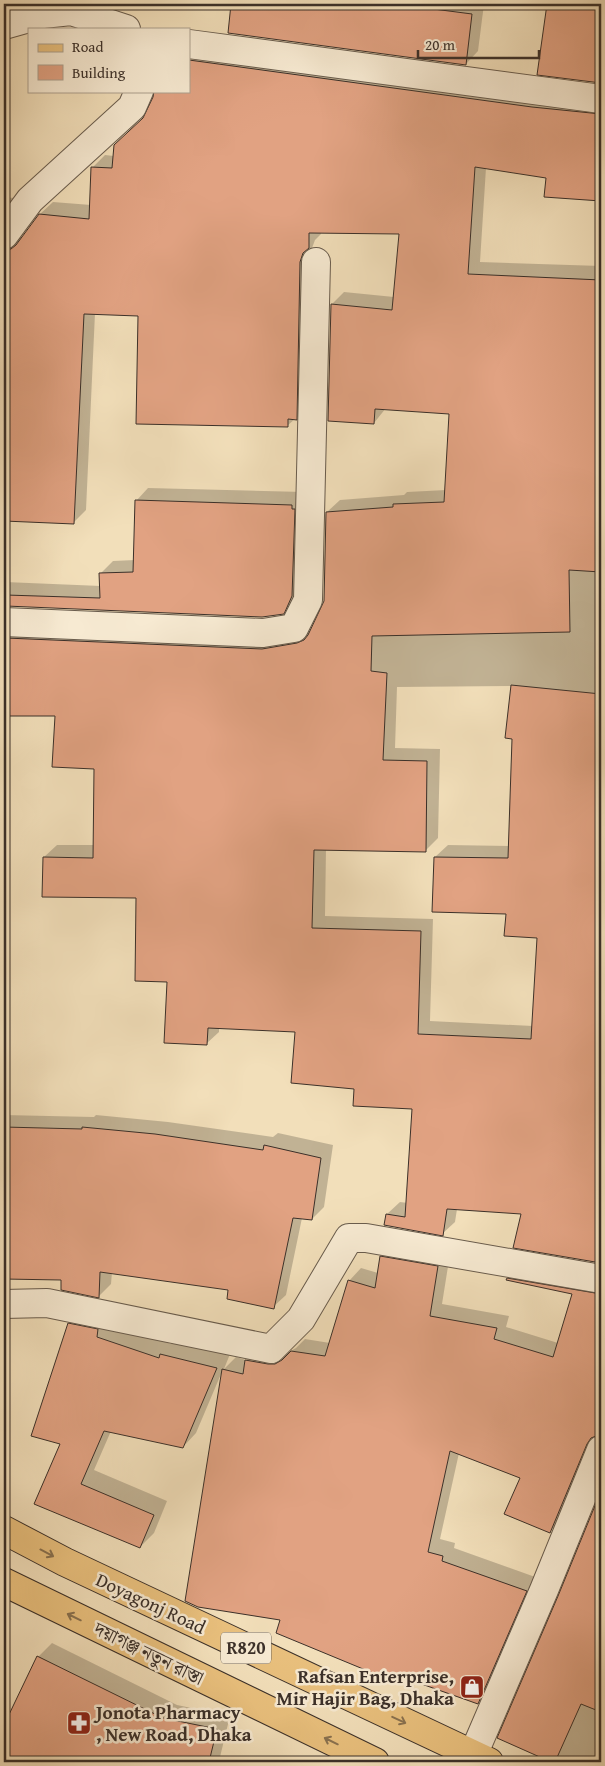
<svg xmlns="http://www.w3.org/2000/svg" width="605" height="1766" font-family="'Gentium Book Plus','Noto Serif Bengali',serif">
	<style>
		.shadow { fill: #0003; fill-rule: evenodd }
		.building { fill: #e1a282; stroke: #3b3029 }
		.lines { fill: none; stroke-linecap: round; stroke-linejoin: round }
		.minor-casing { stroke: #695c4d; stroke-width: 30 }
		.major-casing { stroke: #3b3029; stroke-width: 30 }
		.minor { stroke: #f7ead2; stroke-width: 28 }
		.major { stroke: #e9c07d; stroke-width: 28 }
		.oneway { stroke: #89714f }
		.labels { text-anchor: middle; stroke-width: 5; stroke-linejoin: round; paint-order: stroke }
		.shield { fill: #f7ead2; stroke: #73685c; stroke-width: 1 }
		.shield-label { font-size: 18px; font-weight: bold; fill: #3b3029 }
		.street-label { font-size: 19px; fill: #3b3029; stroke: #f7ead2 }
		.poi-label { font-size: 19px; font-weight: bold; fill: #3b3029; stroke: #f7ead2; text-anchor: end }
	</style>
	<rect width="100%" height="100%" fill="#f2dfba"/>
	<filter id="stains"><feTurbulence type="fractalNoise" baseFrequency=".004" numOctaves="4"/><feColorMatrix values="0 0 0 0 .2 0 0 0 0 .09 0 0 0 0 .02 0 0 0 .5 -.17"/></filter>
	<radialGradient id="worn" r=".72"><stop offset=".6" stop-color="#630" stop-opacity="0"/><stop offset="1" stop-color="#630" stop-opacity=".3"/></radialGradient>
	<g class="shadow">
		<polygon points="230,4 484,4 478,51 466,64"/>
		<polygon points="548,4 601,4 601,82 538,74"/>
		<path d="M 189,43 L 601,101 L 601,200 L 546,196 L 547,176 L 486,168 L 480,262 L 601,266 L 601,416 L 589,429 L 599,453 L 601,453 L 601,1262 L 515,1247 L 522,1213 L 457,1209 L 455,1222 L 442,1234 L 387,1214 L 400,1202 L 408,1203 L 414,1108 L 355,1088 L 296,1030 L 219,1027 L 219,1032 L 206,1044 L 168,980 L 138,897 L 44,857 L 57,845 L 94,845 L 95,768 L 56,715 L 4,715 L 4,618 L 276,637 L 310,631 L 325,601 L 327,512 L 340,500 L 404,495 L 407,492 L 446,490 L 450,412 L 386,408 L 374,423 L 332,304 L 344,292 L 394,297 L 400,233 L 321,232 L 321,234 L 315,240 L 312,248 L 309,406 L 296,418 L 287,426 L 139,315 L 95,313 L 86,510 L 73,523 L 4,520 L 4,231 L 16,238 L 23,237 L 40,214 L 53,202 L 91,205 L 92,168 L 105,155 L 114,156 L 189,91 ZM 512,686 L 514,738 L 510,846 L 448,845 L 435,857 L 539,937 L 533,1026 L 430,1021 L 433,919 L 325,916 L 326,849 L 425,851 L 438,838 L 440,749 L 395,748 L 397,687 Z"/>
		<polygon points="4,197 14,198 4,212"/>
		<polygon points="148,488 304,492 296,600 283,613 262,616 4,605 4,543 6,543 5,582 101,586 100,574 113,561 135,560 136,501"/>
		<polygon points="4,1115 94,1117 96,1115 168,1122 273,1137 278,1133 333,1145 324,1207 312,1219 302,1218 286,1295 273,1307 230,1289 112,1272 111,1284 99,1296 62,1278 4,1277"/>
		<polygon points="394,1244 450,1254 442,1304 509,1316 506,1327 558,1343 573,1294 508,1279 521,1266 601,1280 601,1429 598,1432 563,1519 550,1531 522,1477 459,1453 440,1539 455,1543 454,1548 538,1578 490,1690 477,1703 402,1676 396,1681 282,1619 221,1374 196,1433 183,1447 111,1431 94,1470 167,1501 154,1533 140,1547 36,1503 61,1443 69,1324 83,1310 111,1323 171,1344 175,1341 230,1354 224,1369 236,1357 246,1360 258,1348 281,1352 289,1352 296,1348 305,1339 330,1343 349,1281 361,1268 378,1273 381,1257"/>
		<polygon points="601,1494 601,1762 554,1762 499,1737 560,1597"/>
		<polygon points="52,1643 177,1705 230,1716 220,1757 228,1759 227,1762 4,1762 4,1728 38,1657"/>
	</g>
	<g class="building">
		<polygon points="231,4 419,4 418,7 472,14 466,65 228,33"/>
		<polygon points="547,4 601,4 601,83 537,75"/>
		<polygon points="189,60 532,107 601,114 601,201 544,197 546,178 475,167 468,274 601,280 601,572 569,570 570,632 372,636 371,671 387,673 383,760 427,761 426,852 314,850 312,928 421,931 418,1034 531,1039 537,938 504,936 506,914 432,912 434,857 508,858 512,739 505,738 511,685 601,694 601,1041 598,1041 599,1119 601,1119 601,1263 513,1248 521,1214 447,1209 443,1236 384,1225 386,1214 405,1217 412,1109 353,1106 354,1089 291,1083 295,1032 208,1028 207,1045 164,1043 167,982 135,981 136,898 42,897 43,857 93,858 94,769 52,767 55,716 6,716 6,638 262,649 297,643 304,640 308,635 324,601 326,512 393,507 393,504 444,502 449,414 375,409 374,424 328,421 331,304 392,310 399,234 309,233 309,248 303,253 300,262 297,420 288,419 288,427 136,424 138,316 84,314 74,524 4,521 4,250 11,249 16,245 39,214 89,219 91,167 112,168 114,145 143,118 153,97 154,91 189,91"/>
		<polygon points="135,500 292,505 292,509 295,509 292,596 284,614 262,617 6,606 6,595 100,598 99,573 133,572"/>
		<polygon points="4,1127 82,1129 82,1127 155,1134 263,1150 264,1145 321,1158 312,1220 293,1218 274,1309 227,1299 228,1290 100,1272 99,1298 61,1290 61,1280 4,1279"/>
		<polygon points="380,1256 438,1266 430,1316 497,1328 494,1339 553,1357 572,1294 506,1280 507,1278 601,1294 601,1418 596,1436 591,1438 587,1444 550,1533 504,1514 520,1478 450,1451 428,1552 443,1556 442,1561 527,1591 478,1704 399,1676 397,1683 276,1633 280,1620 198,1607 185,1601 222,1369 243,1374 245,1360 268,1364 275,1364 282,1360 291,1351 325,1356 348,1280 375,1288"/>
		<polygon points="68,1323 98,1329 97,1337 159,1358 160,1354 217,1368 183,1448 104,1431 81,1484 154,1515 140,1548 34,1504 60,1444 31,1436"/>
		<polygon points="601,1491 601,1712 581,1704 555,1762 551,1762 497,1738 558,1596"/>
		<polygon points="37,1656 163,1718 217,1729 209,1762 20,1762 4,1755 4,1725"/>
	</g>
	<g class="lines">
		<defs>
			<g id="minor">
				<polyline points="4,25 43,14 71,11 126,29"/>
				<polyline points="189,44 601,99"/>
				<polyline points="4,235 30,200 132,107 139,91"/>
				<polyline points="4,622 263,633 294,628 308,600 316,262"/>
				<polyline points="4,1304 47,1303 271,1349 301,1319 349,1238 366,1238 601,1279"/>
				<polyline points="470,1762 544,1590 601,1450"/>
			</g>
			<g id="major">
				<polyline points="4,1530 65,1562 489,1762"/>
				<polyline points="4,1582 375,1762"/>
			</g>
		</defs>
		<use href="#minor" class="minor-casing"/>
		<use href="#major" class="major-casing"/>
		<use href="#minor" class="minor"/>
		<use href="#major" class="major"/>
	</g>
	<defs><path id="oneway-shaft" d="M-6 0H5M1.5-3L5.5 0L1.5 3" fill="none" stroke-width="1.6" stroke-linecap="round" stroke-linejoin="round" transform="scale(1.25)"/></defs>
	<g class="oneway">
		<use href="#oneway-shaft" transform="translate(47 1553) rotate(28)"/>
		<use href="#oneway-shaft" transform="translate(74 1617) rotate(-154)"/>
		<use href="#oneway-shaft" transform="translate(399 1720) rotate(25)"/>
		<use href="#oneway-shaft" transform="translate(331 1741) rotate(-154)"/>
	</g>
	<defs>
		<symbol id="shop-square" viewBox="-11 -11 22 22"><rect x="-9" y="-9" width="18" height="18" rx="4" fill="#8f2418" stroke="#f7ead2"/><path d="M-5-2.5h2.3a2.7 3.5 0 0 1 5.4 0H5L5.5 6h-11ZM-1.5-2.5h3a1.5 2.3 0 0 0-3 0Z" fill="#fff"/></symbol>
		<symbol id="pharmacy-square" viewBox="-11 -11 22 22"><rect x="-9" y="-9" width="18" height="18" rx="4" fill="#8f2418" stroke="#f7ead2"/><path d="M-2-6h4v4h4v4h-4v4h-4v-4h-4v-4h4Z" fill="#fff"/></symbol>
	</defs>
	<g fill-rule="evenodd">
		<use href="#shop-square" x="458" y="1673" width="28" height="28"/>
		<use href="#pharmacy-square" x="65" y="1709" width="28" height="28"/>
	</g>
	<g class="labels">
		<rect class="shield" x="221" y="1632.5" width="50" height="31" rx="4"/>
		<g class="shield-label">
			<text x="246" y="1654">R820</text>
		</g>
		<g class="street-label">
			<text transform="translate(151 1603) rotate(25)" y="7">Doyagonj Road</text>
			<text transform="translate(149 1653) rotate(26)" y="7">দয়াগঞ্জ নতুন রাস্তা</text>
		</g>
		<g class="poi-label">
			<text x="454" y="1683">Rafsan Enterprise,<tspan x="454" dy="22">Mir Hajir Bag, Dhaka</tspan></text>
			<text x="96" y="1719" text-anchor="start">Jonota Pharmacy<tspan x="96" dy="22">, New Road, Dhaka</tspan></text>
		</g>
	</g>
	<rect width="605" height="1766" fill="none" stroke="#f2dfba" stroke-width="20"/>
	<rect x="5" y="5" width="595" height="1756" fill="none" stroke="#3b3029" stroke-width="2.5"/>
	<rect x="10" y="10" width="585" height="1746" fill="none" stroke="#3b3029"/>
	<rect x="28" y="28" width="162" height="65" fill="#f7ead2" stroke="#aca08e"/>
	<rect x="38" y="44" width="25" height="8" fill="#e9c07d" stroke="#aca08e"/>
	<text x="72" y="52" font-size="15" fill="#3b3029">Road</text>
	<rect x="38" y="65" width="25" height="15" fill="#e1a282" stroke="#aca08e"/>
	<text x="72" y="78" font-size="15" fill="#3b3029">Building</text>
	<path d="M418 50v8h121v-8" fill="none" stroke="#3b3029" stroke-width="2.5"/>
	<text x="425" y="50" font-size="15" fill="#3b3029" stroke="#f7ead2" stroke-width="4" paint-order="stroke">20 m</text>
	<rect width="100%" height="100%" filter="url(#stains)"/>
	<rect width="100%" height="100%" fill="url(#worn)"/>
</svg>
